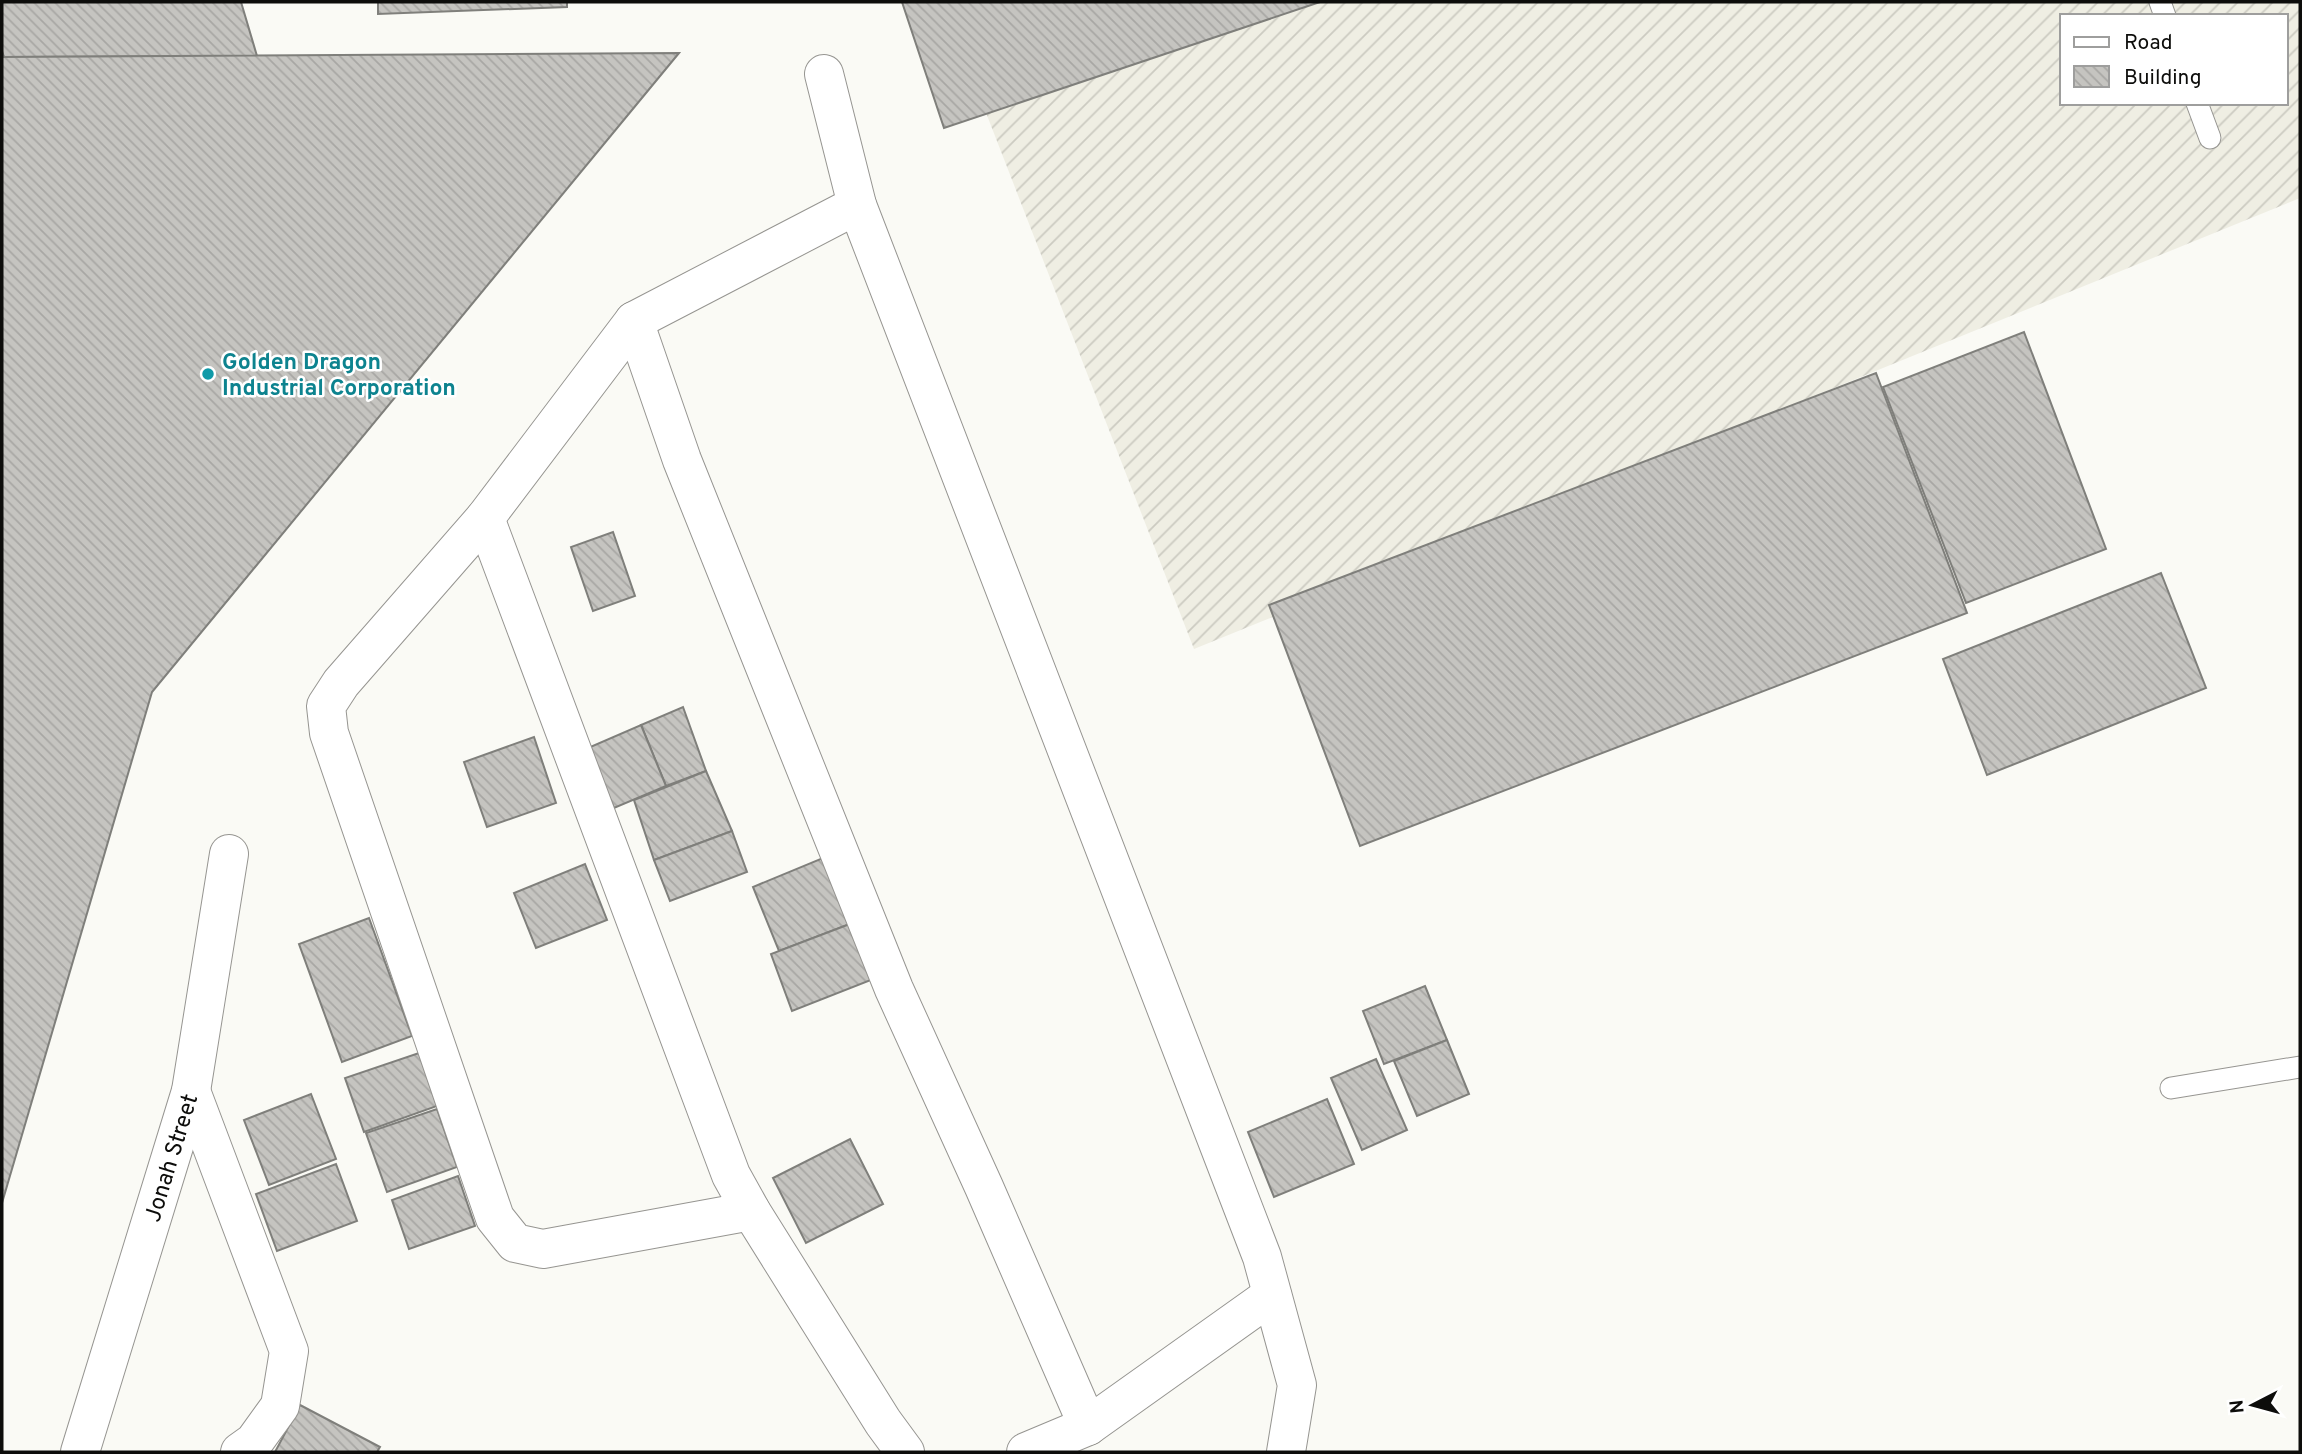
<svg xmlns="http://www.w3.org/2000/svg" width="2302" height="1454" font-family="Overpass,sans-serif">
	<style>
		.industrial { fill: url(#industrial-furrows); fill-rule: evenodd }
		.building { fill: url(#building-back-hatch); stroke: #7f7f7b; stroke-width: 2 }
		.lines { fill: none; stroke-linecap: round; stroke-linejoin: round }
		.lane-casing { stroke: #969591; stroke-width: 23 }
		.street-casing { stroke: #969591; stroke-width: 40 }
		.lane { stroke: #fff; stroke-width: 21 }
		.street { stroke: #fff; stroke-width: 38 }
		.culture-dot { fill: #0f9aa8; stroke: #fff; stroke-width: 2.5 }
		.labels { text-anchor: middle; stroke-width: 5; stroke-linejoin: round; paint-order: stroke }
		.culture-label { font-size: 23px; font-weight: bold; fill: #0d838f; stroke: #fff; text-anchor: start }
		.street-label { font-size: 23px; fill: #0d0d0b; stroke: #fff }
	</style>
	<defs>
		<pattern id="industrial-furrows" width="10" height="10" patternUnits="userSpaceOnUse" patternTransform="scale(1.75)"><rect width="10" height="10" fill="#efeee3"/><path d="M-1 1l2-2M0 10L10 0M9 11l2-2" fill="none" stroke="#cccbc1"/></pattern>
		<pattern id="building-back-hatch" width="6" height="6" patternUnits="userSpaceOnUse" patternTransform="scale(1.75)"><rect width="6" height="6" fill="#c5c4c0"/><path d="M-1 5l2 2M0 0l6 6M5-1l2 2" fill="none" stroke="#a8a7a4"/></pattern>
	</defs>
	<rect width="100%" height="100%" fill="#fafaf5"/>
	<path class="industrial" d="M 943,2 L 2300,2 L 2300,198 L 1194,649 ZM 2062,16 L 2286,16 L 2286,103 L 2062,103 Z"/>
	<g class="building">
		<polygon points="2,2 241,2 257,56 4,57 2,51"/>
		<polygon points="378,2 567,2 567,7 378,14"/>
		<polygon points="902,2 1320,2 944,128"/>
		<polygon points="679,53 152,692 2,1203 2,57"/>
		<polygon points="2024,332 2106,549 1966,603 1883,387"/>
		<polygon points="1876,373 1967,613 1360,846 1269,605"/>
		<polygon points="613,532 635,596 593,611 571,547"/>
		<polygon points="2161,573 2206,688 1987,775 1943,659"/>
		<polygon points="683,707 706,771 666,786 641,725"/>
		<polygon points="641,725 666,786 614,808 588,748"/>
		<polygon points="534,737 556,803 487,827 464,762"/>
		<polygon points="706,771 732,831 654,860 634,800"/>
		<polygon points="732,831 747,872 670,901 654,860"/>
		<polygon points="835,853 855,922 779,951 753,887"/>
		<polygon points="585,864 607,920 536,948 514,893"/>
		<polygon points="369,918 412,1036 342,1062 299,944"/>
		<polygon points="855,922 876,978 792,1011 771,954"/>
		<polygon points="1425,986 1447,1040 1384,1064 1363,1011"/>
		<polygon points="1447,1040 1469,1094 1417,1116 1394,1061"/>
		<polygon points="419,1053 437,1106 364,1132 345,1078"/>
		<polygon points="1376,1059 1407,1130 1362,1150 1331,1078"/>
		<polygon points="311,1094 336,1159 269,1185 244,1120"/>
		<polygon points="1327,1099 1354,1164 1274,1197 1248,1132"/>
		<polygon points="437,1109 457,1167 387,1192 366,1133"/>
		<polygon points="850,1139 883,1204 806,1243 773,1178"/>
		<polygon points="336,1164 357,1221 277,1251 256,1194"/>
		<polygon points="458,1176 475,1226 409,1249 392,1200"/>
		<polygon points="300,1405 380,1447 377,1452 275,1452"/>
	</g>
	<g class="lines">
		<defs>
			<g id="lane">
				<polyline points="2160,2 2165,16"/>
				<polyline points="2197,103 2210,138"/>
				<polyline points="2171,1088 2300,1067"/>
			</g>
			<g id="street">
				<polyline points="824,74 857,205 1262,1257 1297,1385 1286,1452"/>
				<polyline points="634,321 682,460 894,989 984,1187 1088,1426"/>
				<polyline points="485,518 731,1175 751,1211 883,1422 905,1452"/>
				<polyline points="191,1091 289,1351 280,1406 254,1442 240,1452"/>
				<polyline points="751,1211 543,1249 515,1243 495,1218 329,733 326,706 341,683 485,518 634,321 857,205"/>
				<path id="s1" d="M 80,1452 L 191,1091 L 229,854"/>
				<polyline points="1026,1452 1088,1426 1272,1295"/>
			</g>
		</defs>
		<use href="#lane" class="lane-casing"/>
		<use href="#street" class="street-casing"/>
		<use href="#lane" class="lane"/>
		<use href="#street" class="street"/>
	</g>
	<circle class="culture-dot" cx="208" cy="374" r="7"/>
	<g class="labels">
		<g class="culture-label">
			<text x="222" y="369">Golden Dragon<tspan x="222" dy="26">Industrial Corporation</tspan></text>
		</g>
		<g class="street-label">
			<text dy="8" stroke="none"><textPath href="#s1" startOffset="308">Jonah Street</textPath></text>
		</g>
	</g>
	<rect width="2302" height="1454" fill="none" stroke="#0d0d0b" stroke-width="7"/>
	<rect x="2060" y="14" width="228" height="91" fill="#ffffff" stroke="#9e9e9d" stroke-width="2"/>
	<rect x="2074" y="37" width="35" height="10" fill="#ffffff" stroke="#9e9e9d" stroke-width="2"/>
	<text x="2124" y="49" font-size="21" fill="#0d0d0b">Road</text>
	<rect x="2074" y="66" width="35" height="21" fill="url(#building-back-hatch)" stroke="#9e9e9d" stroke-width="2"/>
	<text x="2124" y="84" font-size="21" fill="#0d0d0b">Building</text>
	<g transform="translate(2253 1405) rotate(264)" stroke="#ffffff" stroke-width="5" paint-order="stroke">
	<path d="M0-5L12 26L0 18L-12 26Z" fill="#0d0d0b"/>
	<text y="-10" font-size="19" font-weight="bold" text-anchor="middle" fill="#0d0d0b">N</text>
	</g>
</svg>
